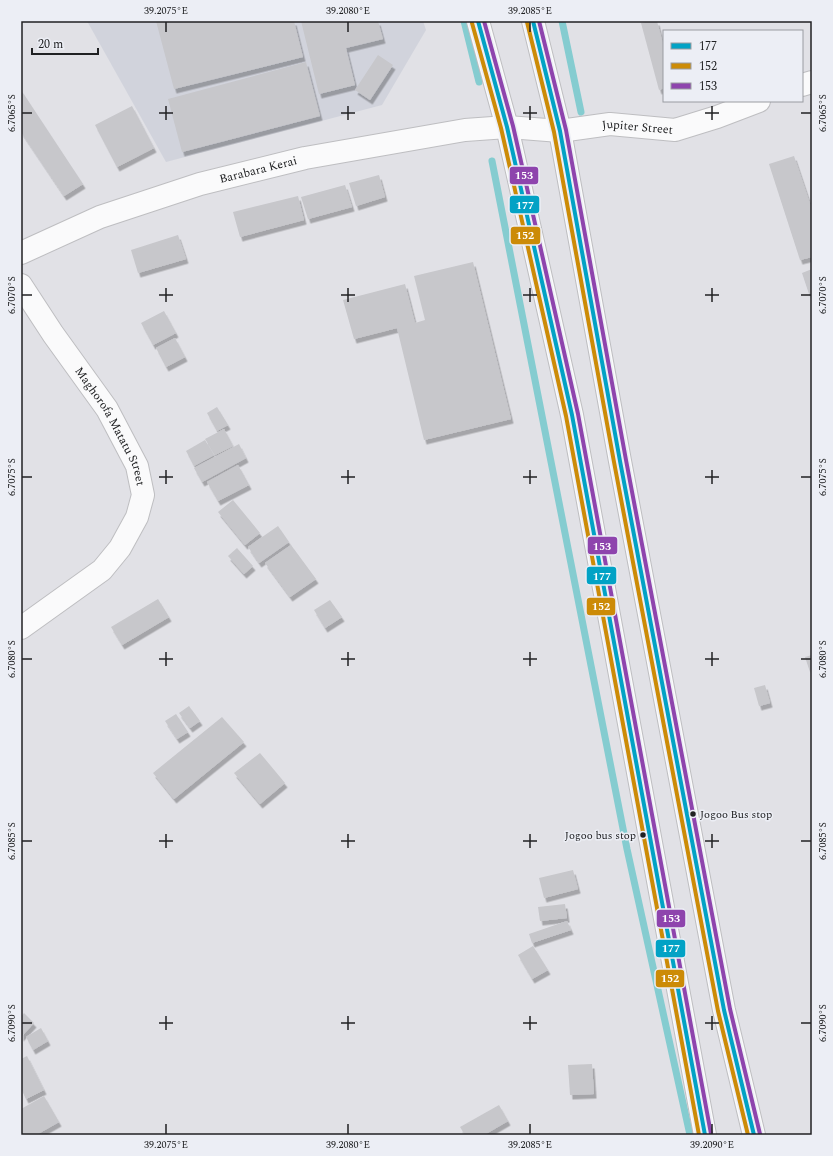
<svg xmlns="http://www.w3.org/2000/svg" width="833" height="1156" font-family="Spectral,serif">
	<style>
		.built { fill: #d1d3dc }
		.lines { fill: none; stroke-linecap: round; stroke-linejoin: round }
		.stream { stroke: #85ccd0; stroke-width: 7 }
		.building { fill: #c7c7cb; filter: url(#shadow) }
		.minor-casing { stroke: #bebec1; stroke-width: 24 }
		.highway-casing { stroke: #bebec1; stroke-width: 24 }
		.minor { stroke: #fafafb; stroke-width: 22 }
		.highway { stroke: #fafafb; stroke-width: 22 }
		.bus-1-casing { stroke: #eceef5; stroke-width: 7 }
		.bus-2-casing { stroke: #eceef5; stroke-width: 7 }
		.bus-3-casing { stroke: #eceef5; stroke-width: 7 }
		.bus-1 { stroke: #02a2c5; stroke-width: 4 }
		.bus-2 { stroke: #cc8b07; stroke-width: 4 }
		.bus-3 { stroke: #8e44ad; stroke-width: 4 }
		.ticks { fill: none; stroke: #202123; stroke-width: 1.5 }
		.bus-dot { fill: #202123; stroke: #eceef5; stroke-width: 1.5 }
		.labels { text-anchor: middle; stroke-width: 3; stroke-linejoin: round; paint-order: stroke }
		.bus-label { font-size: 11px; fill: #202123; stroke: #eceef5; text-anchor: start }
		.street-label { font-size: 12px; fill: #202123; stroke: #eceef5 }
		.line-badge { stroke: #eceef5; stroke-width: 1.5 }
		.badge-label { font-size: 11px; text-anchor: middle; font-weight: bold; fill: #fff }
		.neatline { fill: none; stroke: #202123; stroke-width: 1.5 }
		.ticks-label { font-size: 10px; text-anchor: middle; fill: #202123 }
	</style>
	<defs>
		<filter id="shadow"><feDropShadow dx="2.5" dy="4.5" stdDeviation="0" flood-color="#0004"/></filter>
	</defs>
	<rect width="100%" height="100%" fill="#e1e1e6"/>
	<polygon class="built" points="87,21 423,21 426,30 382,105 166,162"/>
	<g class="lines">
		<g class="stream">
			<polyline points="464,21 479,82"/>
			<polyline points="562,21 581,112"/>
			<polyline points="492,161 627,849 690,1135"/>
		</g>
	</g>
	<g class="building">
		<polygon points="156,21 294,21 303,57 174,89"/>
		<polygon points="301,21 378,21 383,39 346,48 355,85 319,94"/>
		<polygon points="650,21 657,21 664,48 664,88 659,90 641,23"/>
		<polygon points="378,55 393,65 370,100 355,90"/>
		<polygon points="306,62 320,116 182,152 168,99"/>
		<polygon points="21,90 83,184 64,196 21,132"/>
		<polygon points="132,106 154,148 117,167 95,125"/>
		<polygon points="794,156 812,210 812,257 800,260 769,164"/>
		<polygon points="379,175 385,197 356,206 349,183"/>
		<polygon points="345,185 352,207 308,219 301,197"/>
		<polygon points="298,196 304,220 240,237 233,212"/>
		<polygon points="178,235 186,259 138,273 131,250"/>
		<polygon points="473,262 511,419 424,440 397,328 354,339 343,300 405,284 415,323 425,320 414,276"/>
		<polygon points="812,269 812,296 810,297 802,273"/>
		<polygon points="164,311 176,333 153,345 141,323"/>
		<polygon points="175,338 185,357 166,367 156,348"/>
		<polygon points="217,407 228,425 217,431 207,413"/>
		<polygon points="224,429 233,446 215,455 205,439"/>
		<polygon points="205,440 214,455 194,466 186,451"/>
		<polygon points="239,444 246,458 202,482 194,468"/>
		<polygon points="238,465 249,485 218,501 207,482"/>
		<polygon points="233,500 260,533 245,545 218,512"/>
		<polygon points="278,526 289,542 259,563 248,547"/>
		<polygon points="291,545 316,579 290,597 265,563"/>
		<polygon points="237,548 253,566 244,574 228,556"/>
		<polygon points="158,599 169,617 122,645 111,627"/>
		<polygon points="330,600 342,617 325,628 314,610"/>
		<polygon points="812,655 812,671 810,672 805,657"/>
		<polygon points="765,685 770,703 759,706 754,688"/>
		<polygon points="189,706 200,721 190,728 179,713"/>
		<polygon points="176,714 188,732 177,739 165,721"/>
		<polygon points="222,717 244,742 174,799 153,773"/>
		<polygon points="260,753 285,783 260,804 234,773"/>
		<polygon points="573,870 578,889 544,898 539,878"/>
		<polygon points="565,904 567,918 540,921 538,907"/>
		<polygon points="567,921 571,930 532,943 529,934"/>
		<polygon points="533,946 548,970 532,979 518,955"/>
		<polygon points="24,1013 34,1023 21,1037 21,1017"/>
		<polygon points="41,1028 48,1041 33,1050 26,1037"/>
		<polygon points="27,1056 44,1090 26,1099 21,1088 21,1059"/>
		<polygon points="592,1064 594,1094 570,1095 568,1065"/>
		<polygon points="44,1096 59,1122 36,1135 21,1135 21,1109"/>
		<polygon points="499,1105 508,1121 484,1135 465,1135 460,1127"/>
	</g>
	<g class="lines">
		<defs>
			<g id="minor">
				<polyline points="802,85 812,82"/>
				<path id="s1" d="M 21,253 L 100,217 L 200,184 L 305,158 L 465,130 L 507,127 L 560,131 L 610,124 L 675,130 L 717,117 L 759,101"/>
				<path id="s2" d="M 21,285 L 53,334 L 107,409 L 137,466 L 143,495 L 137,517 L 120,548 L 102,570 L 21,628"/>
			</g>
			<g id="highway">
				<polyline points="478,21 507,127 572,415 705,1135"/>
				<polyline points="533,21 560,131 620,461 724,1010 754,1135"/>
			</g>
		</defs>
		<use href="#minor" class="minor-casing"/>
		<use href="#highway" class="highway-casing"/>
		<use href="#minor" class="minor"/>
		<use href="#highway" class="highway"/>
		<defs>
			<g id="bus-1">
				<polyline points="478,21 507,127 572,415 705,1135"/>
				<polyline points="533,21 560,131 620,461 724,1010 754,1135"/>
			</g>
			<g id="bus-2">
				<polyline points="527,22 554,132 614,462 718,1011 748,1135"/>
				<polyline points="472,23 501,128 566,416 699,1135"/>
			</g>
			<g id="bus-3">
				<polyline points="484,21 513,126 578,414 711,1134"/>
				<polyline points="539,21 566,130 626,460 730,1009 760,1134"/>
			</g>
		</defs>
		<use href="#bus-1" class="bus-1-casing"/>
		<use href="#bus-2" class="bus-2-casing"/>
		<use href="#bus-3" class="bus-3-casing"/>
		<use href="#bus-1" class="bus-1"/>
		<use href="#bus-2" class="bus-2"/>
		<use href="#bus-3" class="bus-3"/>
	</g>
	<path class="ticks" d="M 166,22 L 166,32M 348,22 L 348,32M 530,22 L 530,32M 166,106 L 166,120M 348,106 L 348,120M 530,106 L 530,120M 712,106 L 712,120M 22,113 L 32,113M 159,113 L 173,113M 341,113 L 355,113M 523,113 L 537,113M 705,113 L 719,113M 801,113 L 811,113M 166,288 L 166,302M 348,288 L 348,302M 530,288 L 530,302M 712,288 L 712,302M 22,295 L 32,295M 159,295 L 173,295M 341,295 L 355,295M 523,295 L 537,295M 705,295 L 719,295M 801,295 L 811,295M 166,470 L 166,484M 348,470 L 348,484M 530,470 L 530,484M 712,470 L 712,484M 22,477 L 32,477M 159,477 L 173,477M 341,477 L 355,477M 523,477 L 537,477M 705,477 L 719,477M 801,477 L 811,477M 166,652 L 166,666M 348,652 L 348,666M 530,652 L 530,666M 712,652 L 712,666M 22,659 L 32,659M 159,659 L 173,659M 341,659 L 355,659M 523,659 L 537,659M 705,659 L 719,659M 801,659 L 811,659M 166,834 L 166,848M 348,834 L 348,848M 530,834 L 530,848M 712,834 L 712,848M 22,841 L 32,841M 159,841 L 173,841M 341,841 L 355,841M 523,841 L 537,841M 705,841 L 719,841M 801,841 L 811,841M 166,1016 L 166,1030M 348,1016 L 348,1030M 530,1016 L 530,1030M 712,1016 L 712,1030M 22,1023 L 32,1023M 159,1023 L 173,1023M 341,1023 L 355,1023M 523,1023 L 537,1023M 705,1023 L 719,1023M 801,1023 L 811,1023M 166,1124 L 166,1134M 348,1124 L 348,1134M 530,1124 L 530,1134M 712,1124 L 712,1134"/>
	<g class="bus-dot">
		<circle cx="693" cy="814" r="3.5"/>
		<circle cx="643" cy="835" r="3.5"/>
	</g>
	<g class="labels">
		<g class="bus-label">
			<text x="700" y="818">Jogoo Bus stop</text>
			<text x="636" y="839" text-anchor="end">Jogoo bus stop</text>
		</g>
		<g class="street-label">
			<text dy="4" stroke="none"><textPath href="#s1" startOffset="636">Jupiter Street</textPath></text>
			<text dy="4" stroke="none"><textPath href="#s1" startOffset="252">Barabara Kerai</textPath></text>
			<text dy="4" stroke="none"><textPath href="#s2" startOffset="168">Maghorofa Matatu Street</textPath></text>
		</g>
	</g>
	<g class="line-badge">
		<rect x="509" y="166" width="30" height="19" rx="4" fill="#8e44ad"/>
		<rect x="509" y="195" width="31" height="19" rx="4" fill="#02a2c5"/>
		<rect x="510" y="226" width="31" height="19" rx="4" fill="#cc8b07"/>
		<rect x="587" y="536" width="31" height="19" rx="4" fill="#8e44ad"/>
		<rect x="586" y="566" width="31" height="19" rx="4" fill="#02a2c5"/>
		<rect x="586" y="597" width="30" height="19" rx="4" fill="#cc8b07"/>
		<rect x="656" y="909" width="30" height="19" rx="4" fill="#8e44ad"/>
		<rect x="655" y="939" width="31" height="19" rx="4" fill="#02a2c5"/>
		<rect x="655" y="969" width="30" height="19" rx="4" fill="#cc8b07"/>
	</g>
	<g class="badge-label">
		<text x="524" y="179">153</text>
		<text x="525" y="209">177</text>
		<text x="525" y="239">152</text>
		<text x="602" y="550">153</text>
		<text x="602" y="580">177</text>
		<text x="601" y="610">152</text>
		<text x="671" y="922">153</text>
		<text x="671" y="952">177</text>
		<text x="670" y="982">152</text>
	</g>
	<rect width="833" height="1156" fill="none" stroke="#eceef5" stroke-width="44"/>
	<rect x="663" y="30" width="140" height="72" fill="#eceef5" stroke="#9a9ca1"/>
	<rect x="671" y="43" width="20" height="6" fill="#02a2c5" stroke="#9a9ca1"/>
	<text x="699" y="50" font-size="12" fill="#202123">177</text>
	<rect x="671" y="63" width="20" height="6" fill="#cc8b07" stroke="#9a9ca1"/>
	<text x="699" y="70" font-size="12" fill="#202123">152</text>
	<rect x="671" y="83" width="20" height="6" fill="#8e44ad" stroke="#9a9ca1"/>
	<text x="699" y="90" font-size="12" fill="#202123">153</text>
	<path d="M32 48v6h66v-6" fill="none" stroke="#202123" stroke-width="2"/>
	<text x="38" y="48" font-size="12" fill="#202123" stroke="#eceef5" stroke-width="3" paint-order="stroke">20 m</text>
	<rect x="22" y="22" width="789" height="1112" class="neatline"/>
	<g class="ticks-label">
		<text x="166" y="14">39.2075°E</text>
		<text x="348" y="14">39.2080°E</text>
		<text x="530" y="14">39.2085°E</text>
		<text transform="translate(11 113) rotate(-90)" y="4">6.7065°S</text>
		<text transform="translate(822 113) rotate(-90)" y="4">6.7065°S</text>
		<text transform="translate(11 295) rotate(-90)" y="4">6.7070°S</text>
		<text transform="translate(822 295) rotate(-90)" y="4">6.7070°S</text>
		<text transform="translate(11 477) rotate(-90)" y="4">6.7075°S</text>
		<text transform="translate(822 477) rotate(-90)" y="4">6.7075°S</text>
		<text transform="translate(11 659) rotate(-90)" y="4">6.7080°S</text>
		<text transform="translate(822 659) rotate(-90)" y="4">6.7080°S</text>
		<text transform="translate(11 841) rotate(-90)" y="4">6.7085°S</text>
		<text transform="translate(822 841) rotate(-90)" y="4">6.7085°S</text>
		<text transform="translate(11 1023) rotate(-90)" y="4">6.7090°S</text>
		<text transform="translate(822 1023) rotate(-90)" y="4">6.7090°S</text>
		<text x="166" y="1148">39.2075°E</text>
		<text x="348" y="1148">39.2080°E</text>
		<text x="530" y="1148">39.2085°E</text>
		<text x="712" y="1148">39.2090°E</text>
	</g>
</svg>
